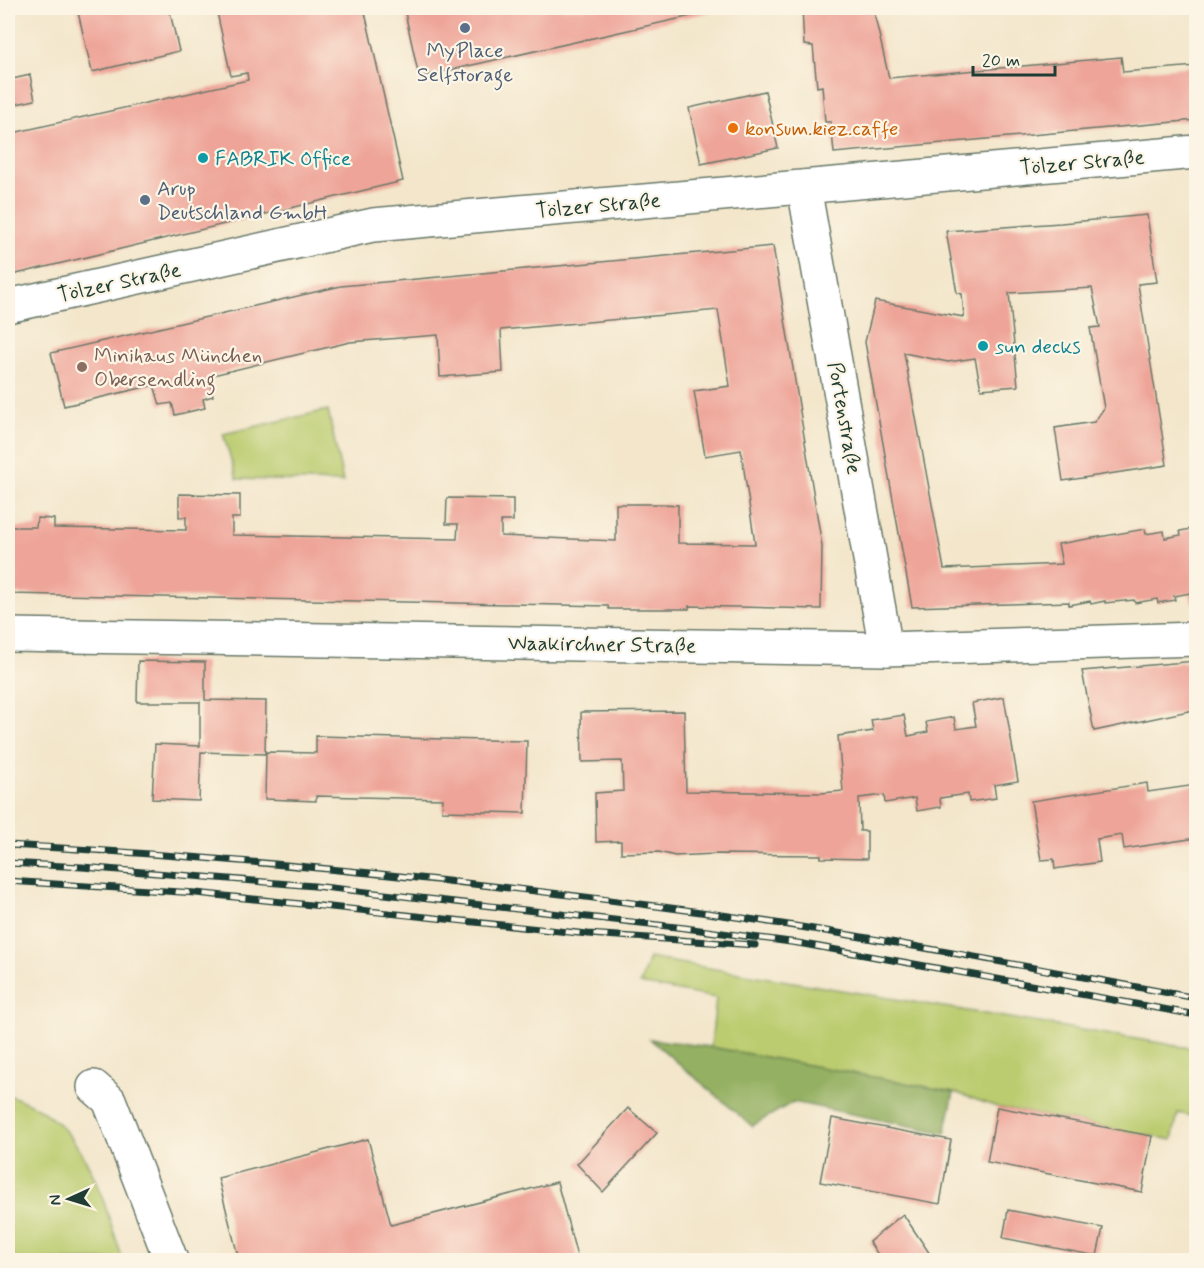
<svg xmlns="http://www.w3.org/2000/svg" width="1204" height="1268" font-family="Mynerve,sans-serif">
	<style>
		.green { fill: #bbcc6f; stroke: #6d8452; stroke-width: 1.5 }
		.forest { fill: #94b062; stroke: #5a764b; stroke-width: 1.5 }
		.building { fill: #eea498 }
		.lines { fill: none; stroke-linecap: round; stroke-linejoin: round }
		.street-casing { stroke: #697869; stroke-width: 36 }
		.street { stroke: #fff; stroke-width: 33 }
		.rail-casing { stroke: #1f3d34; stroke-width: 7 }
		.rail { stroke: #fcf5e5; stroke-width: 4.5; stroke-dasharray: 14; stroke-linecap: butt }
		.service-dot { fill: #5c6f8a; stroke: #fcf5e5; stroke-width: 2 }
		.food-dot { fill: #e8710a; stroke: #fcf5e5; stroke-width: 2 }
		.culture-dot { fill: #0f9aa8; stroke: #fcf5e5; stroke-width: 2 }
		.education-dot { fill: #8d6e63; stroke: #fcf5e5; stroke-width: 2 }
		.labels { text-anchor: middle; stroke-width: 4.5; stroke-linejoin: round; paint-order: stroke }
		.service-label { font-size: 21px; fill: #4e5e75; stroke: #fcf5e5 }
		.food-label { font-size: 21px; fill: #c56008; stroke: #fcf5e5; text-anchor: start }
		.culture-label { font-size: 21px; fill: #0d838f; stroke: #fcf5e5; text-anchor: start }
		.street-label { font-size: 21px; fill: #1f3d34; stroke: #fcf5e5 }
		.education-label { font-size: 21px; fill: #785e54; stroke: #fcf5e5; text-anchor: start }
	</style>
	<rect width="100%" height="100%" fill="#fcf5e5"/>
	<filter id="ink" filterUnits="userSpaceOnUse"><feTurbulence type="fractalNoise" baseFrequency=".0167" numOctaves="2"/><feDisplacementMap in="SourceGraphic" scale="12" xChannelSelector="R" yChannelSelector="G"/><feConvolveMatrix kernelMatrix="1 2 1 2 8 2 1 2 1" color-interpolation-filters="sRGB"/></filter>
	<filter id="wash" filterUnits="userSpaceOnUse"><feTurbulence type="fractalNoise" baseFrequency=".008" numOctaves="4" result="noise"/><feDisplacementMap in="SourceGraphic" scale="24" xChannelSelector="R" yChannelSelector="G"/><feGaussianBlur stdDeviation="1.35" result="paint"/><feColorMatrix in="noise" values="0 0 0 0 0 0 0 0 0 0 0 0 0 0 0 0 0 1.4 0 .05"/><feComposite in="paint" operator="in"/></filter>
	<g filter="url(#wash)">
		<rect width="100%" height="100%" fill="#f3e6cb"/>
		<g class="green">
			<polygon points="328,410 343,482 237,479 223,434"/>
			<polygon points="649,958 1196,1049 1196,1117 1178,1113 1172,1140 997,1107 954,1092 711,1047 716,998 640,984"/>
			<path d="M 8,1095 C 87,1120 99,1190 123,1260 L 8,1260 Z"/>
		</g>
		<polygon class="forest" points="650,1039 711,1047 954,1092 945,1133 793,1102 752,1126"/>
		<g id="blocks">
			<g class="building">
				<polygon points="77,8 169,8 179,51 92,72"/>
				<polygon points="216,8 364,8 403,181 8,276 8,134 248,80 247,73 231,76"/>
				<polygon points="404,8 708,8 709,12 419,77"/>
				<polygon points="802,8 873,8 889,78 1121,57 1123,72 1196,66 1196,120 834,153 831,122 825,122 822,86 817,87 813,46 804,45"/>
				<polygon points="30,75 35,100 8,106 8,80"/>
				<polygon points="765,91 778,148 701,164 689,108"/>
				<polygon points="1147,215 1157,282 1138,284 1167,465 1063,481 1055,428 1094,422 1104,408 1090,328 1100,327 1092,288 1009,293 1018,386 981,389 975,358 948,362 904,353 944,569 1062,564 1058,544 1145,529 1146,534 1164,531 1165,538 1181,535 1180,531 1196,528 1196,602 1192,603 1190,593 1174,596 1175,600 1158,603 1157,599 1135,603 1134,600 1105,603 1105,601 1091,604 1090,601 1069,605 1069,602 912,607 865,342 875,301 964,317 962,294 957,293 946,231 1061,223"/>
				<polygon points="773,246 822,546 821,609 689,606 689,609 609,609 608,606 8,594 8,527 36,527 37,518 54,519 54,528 186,530 186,517 179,517 179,494 240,495 240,518 232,518 232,535 457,539 458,524 446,524 447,498 513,499 513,521 501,521 501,536 616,541 616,504 663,504 678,505 678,543 755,544 741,450 705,456 694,391 730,386 718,310 501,330 503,372 440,377 438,335 350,342 209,376 213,396 203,399 205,408 175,415 172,403 160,405 154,385 64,406 51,353 341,286"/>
				<polygon points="138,661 205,662 205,700 266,701 265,754 201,752 199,801 152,799 155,744 200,746 200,702 137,702"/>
				<polygon points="1196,661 1196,719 1193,710 1094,731 1082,671"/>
				<polygon points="1004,697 1018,781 994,785 996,798 969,802 968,794 940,798 941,807 917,811 915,798 885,803 884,795 859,798 860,831 867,831 867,859 821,858 821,855 715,854 675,856 659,852 621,853 621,841 596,842 595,793 623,791 622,761 582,762 581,712 684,711 686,791 821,793 843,791 838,736 873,731 871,720 904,715 908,736 928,732 926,722 954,717 956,729 976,726 972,703"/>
				<polygon points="316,736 527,741 525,813 442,811 443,799 316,796 316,801 265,799 266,752 316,753"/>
				<polygon points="1147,783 1148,792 1196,785 1196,838 1124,849 1122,835 1097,839 1100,862 1055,869 1054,859 1041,860 1031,801"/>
				<polygon points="997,1107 1152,1136 1142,1192 987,1162"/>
				<polygon points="628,1108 657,1133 603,1192 577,1164"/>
				<polygon points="832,1118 951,1140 940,1204 820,1182"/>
				<polygon points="368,1139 391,1225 557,1182 578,1260 239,1260 218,1178"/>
				<polygon points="1008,1210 1103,1228 1097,1256 1003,1238"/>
				<polygon points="903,1214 934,1260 882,1260 869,1242"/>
			</g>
		</g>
	</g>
	<g filter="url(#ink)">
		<use href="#blocks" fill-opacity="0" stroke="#697869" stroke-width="1.5"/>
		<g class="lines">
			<defs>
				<g id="street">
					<polyline points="804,187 886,649"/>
					<polyline points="8,306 373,225 1196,152"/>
					<polyline points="8,635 886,649 1196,639"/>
					<polyline points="94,1087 109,1100 171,1260"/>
				</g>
			</defs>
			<use href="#street" class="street-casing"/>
			<use href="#street" class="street"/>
			<defs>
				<g id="rail">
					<path d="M 8,845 C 234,857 461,880 686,910 C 857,933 1027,967 1196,998"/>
					<polyline points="8,863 82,867 314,886 685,928 798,943 1196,1015"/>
					<polyline points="8,881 196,893 588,934 755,945"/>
				</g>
			</defs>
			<use href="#rail" class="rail-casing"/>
			<use href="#rail" class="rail"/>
		</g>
	</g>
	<g class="service-dot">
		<circle cx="465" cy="28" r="6"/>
		<circle cx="145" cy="200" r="6"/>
	</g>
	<circle class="food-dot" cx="733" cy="128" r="6"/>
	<g class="culture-dot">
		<circle cx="203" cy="158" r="6"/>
		<circle cx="983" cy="346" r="6"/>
	</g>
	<circle class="education-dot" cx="82" cy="367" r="6"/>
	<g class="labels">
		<g class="service-label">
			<text x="465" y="57">MyPlace<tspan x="465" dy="24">Selfstorage</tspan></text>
			<text x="157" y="195" text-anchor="start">Arup<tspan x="157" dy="24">Deutschland GmbH</tspan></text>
		</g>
		<g class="food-label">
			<text x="745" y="135">konsum.kiez.caffe</text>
		</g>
		<g class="culture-label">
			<text x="215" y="165">FABRIK Office</text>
			<text x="995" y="353">sun decks</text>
		</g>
		<g class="street-label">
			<text transform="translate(1082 162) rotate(-5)" y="7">Tölzer Straße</text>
			<text transform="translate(598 205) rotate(-5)" y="7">Tölzer Straße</text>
			<text transform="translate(119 282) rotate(-12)" y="7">Tölzer Straße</text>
			<text transform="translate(845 418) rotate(80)" y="7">Portenstraße</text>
			<text transform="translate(602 644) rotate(1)" y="7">Waakirchner Straße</text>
		</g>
		<g class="education-label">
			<text x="94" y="362">Minihaus München<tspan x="94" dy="24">Obersendling</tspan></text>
		</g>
	</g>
	<rect width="1204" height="1268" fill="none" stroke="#fcf5e5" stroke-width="30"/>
	<g transform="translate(69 1199) rotate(266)" stroke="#fcf5e5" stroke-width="4.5" paint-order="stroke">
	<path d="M0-4.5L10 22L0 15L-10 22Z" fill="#1f3d34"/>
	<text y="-9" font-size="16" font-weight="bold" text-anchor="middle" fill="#1f3d34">N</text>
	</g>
	<path d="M973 66v9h82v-9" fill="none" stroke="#1f3d34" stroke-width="3"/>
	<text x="982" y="66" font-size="18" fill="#1f3d34" stroke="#fcf5e5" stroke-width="4.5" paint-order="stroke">20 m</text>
</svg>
